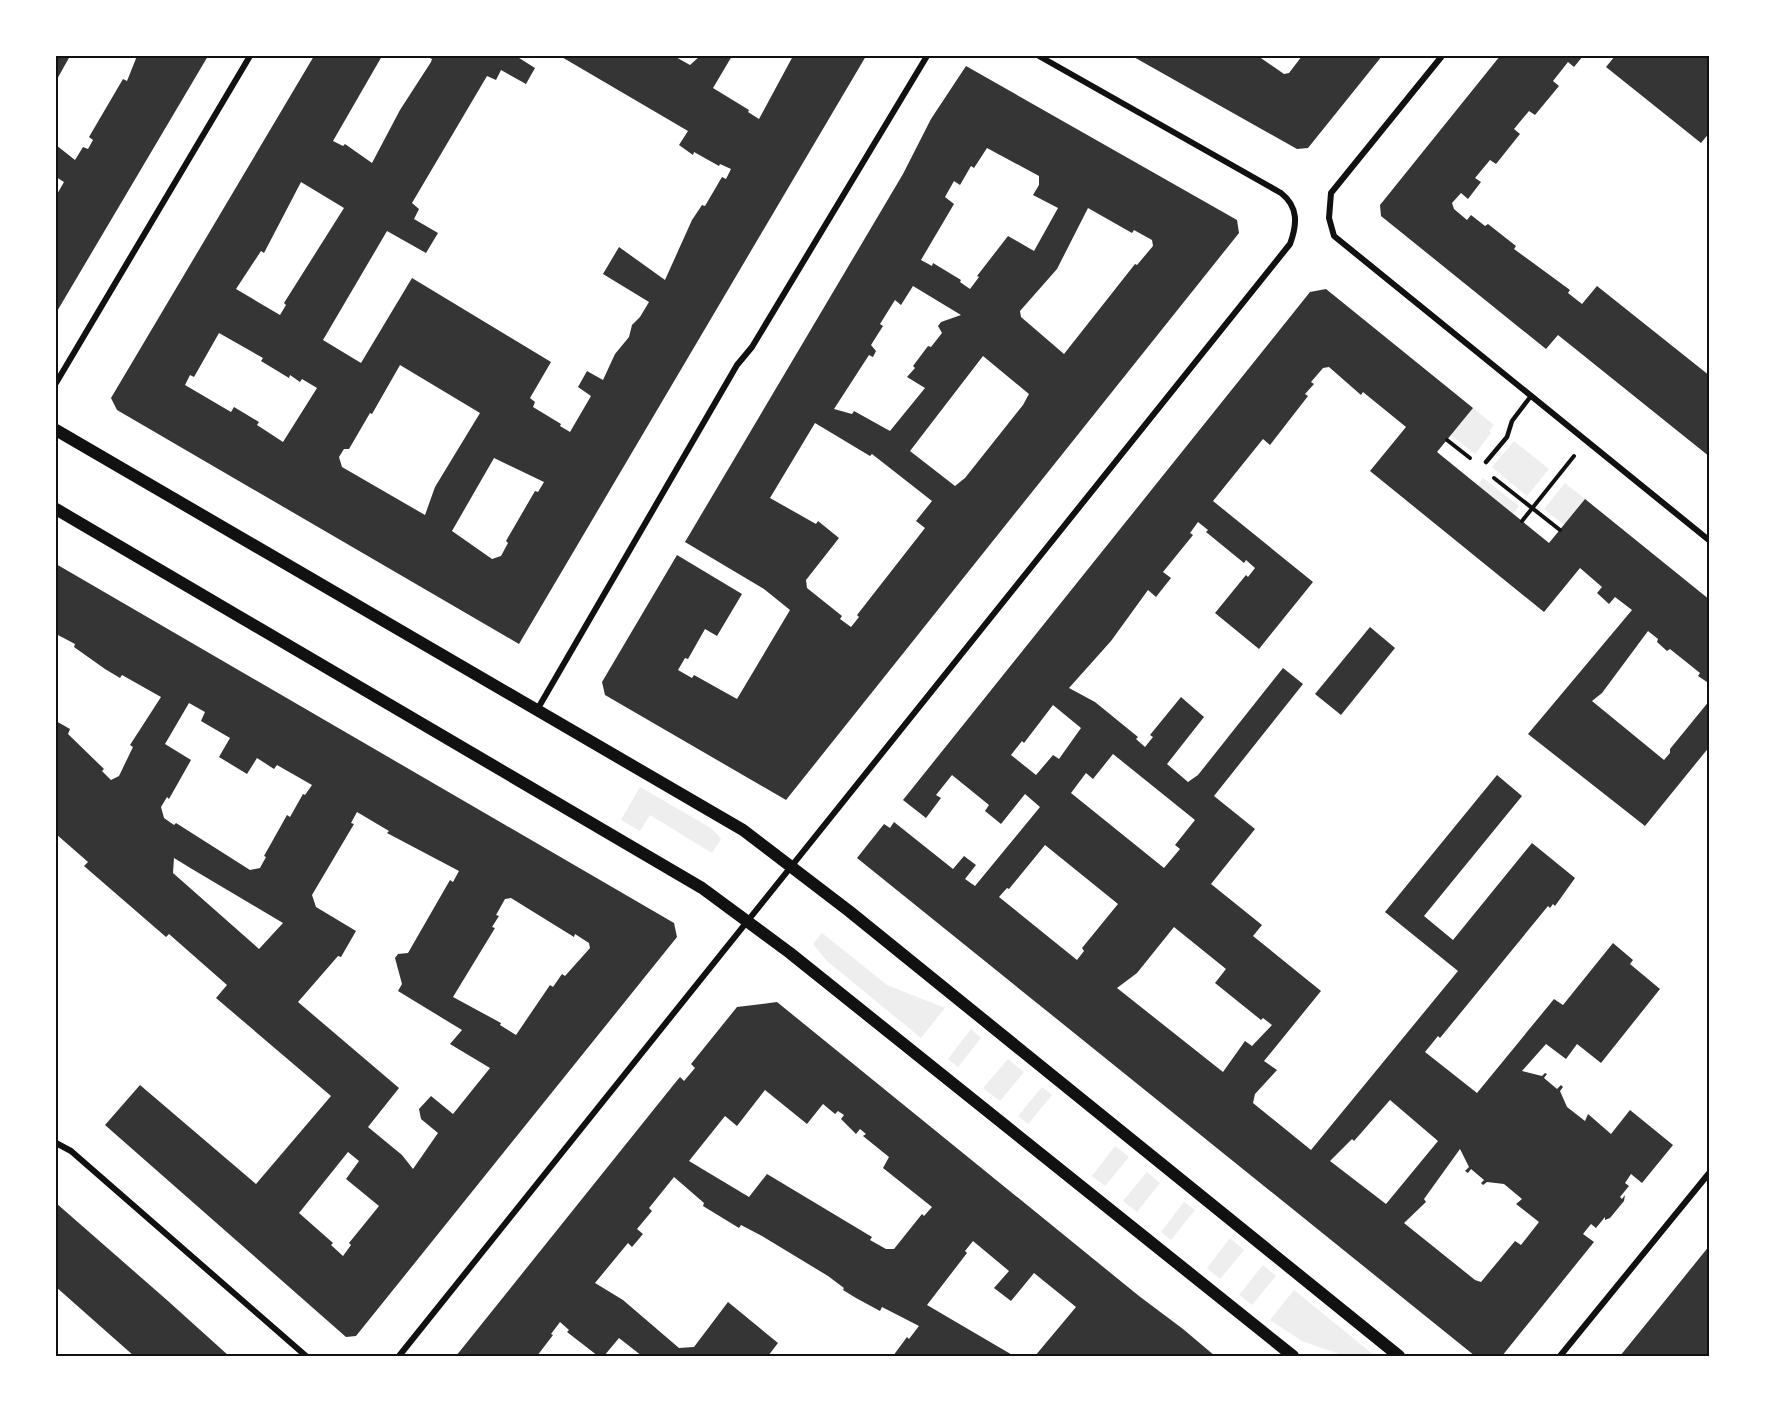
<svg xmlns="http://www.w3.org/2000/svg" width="1765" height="1412" font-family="Jost,sans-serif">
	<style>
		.green { fill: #eee }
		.building { fill: #353535; fill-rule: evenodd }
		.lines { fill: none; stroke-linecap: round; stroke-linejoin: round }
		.path { stroke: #111; stroke-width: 4 }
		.service { stroke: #111; stroke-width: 4.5 }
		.minor { stroke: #111; stroke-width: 6 }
		.secondary { stroke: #111; stroke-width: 12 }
		.neatline { fill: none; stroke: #111; stroke-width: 2 }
	</style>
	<rect width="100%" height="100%" fill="#fff"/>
	<g class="green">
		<polygon points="1473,408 1494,425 1489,431 1491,433 1475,454 1451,435"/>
		<polygon points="1514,441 1549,469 1527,496 1492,467"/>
		<polygon points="1483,478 1519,506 1513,514 1478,485"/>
		<polygon points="1565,483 1585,499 1564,525 1544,509"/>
		<polygon points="640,787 711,828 721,839 712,853 650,815 640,831 621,820"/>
		<polygon points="822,933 887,985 945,1008 921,1038 827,961 813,944"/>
		<polygon points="971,1029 981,1038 958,1067 948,1059"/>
		<polygon points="1008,1059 1024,1072 1000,1101 983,1088"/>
		<polygon points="1042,1087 1052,1095 1028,1124 1018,1116"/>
		<polygon points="1115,1146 1129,1157 1105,1186 1092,1176"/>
		<polygon points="1147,1172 1160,1183 1137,1212 1123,1201"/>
		<polygon points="1184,1202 1195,1210 1171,1240 1161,1232"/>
		<polygon points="1230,1238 1244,1250 1220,1279 1207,1268"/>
		<polygon points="1263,1265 1276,1276 1252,1305 1239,1295"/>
		<polygon points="1294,1290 1375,1356 1345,1356 1302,1341 1270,1320"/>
	</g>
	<g class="building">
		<polygon points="56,56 70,56 56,81"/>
		<polygon points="137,56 208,56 56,313 56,196 64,182 56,177 56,145 75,160 83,147 88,149 93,140 89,137 123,79 127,81"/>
		<path d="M 314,56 L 382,56 L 333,141 L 343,146 L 345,144 L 372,163 L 400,110 L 431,62 L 432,59 L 425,56 L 516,56 L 535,68 L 526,84 L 501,70 L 496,80 L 487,76 L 412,203 L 419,209 L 414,219 L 438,233 L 426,253 L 387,231 L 323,340 L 361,363 L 412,278 L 551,362 L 530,398 L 535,402 L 533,407 L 561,424 L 560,426 L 570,432 L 591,396 L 578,387 L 587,371 L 603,380 L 615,354 L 629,337 L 632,325 L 640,317 L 649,302 L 603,274 L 619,247 L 665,280 L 692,220 L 702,205 L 705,206 L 722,177 L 726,179 L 731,169 L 720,164 L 719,166 L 694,152 L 693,155 L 679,145 L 688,131 L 560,56 L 674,56 L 690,65 L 700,56 L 732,56 L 713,88 L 749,110 L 748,112 L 759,119 L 793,56 L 866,56 L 519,644 L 117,410 L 111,398 ZM 301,182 L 344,208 L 284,303 L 286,305 L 280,315 L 236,289 L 261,251 L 264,253 ZM 219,333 L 263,358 L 261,361 L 289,378 L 290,375 L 300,382 L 302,379 L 317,388 L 283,442 L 257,425 L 259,422 L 234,407 L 231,412 L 185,385 L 190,375 L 194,377 ZM 400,365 L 480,413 L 435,487 L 425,515 L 342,467 L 339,457 L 344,449 L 349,449 L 370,413 L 372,414 ZM 494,458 L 544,482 L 538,492 L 535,491 L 506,541 L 508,543 L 501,556 L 492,559 L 452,531 Z"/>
		<polygon points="1132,56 1258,56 1284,74 1289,73 1302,56 1382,56 1308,148 1297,149"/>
		<polygon points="1500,56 1583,56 1574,67 1568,62 1553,81 1559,86 1535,115 1529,111 1514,129 1520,134 1496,164 1490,160 1475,178 1481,182 1468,199 1461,193 1452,203 1454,209 1467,220 1471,215 1485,226 1488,224 1516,246 1514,249 1570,290 1568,293 1582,304 1597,286 1710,376 1710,457 1558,335 1546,349 1381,216 1380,205"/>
		<polygon points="1615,56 1710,56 1710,132 1701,143 1606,67"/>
		<path d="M 966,66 L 1237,220 L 1239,233 L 786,800 L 605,695 L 602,682 L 677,555 L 742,594 L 717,636 L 705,629 L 688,659 L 685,658 L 678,670 L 692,678 L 694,675 L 737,699 L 790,610 L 764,589 L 685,542 L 903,174 L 931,119 ZM 987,148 L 1039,176 L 1039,185 L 1033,195 L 1058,208 L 1034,251 L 1008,236 L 977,276 L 979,277 L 970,289 L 960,282 L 961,280 L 933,263 L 932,266 L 921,260 L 954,204 L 945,197 L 954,181 L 960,185 L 971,166 L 974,168 ZM 1088,208 L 1132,233 L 1134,230 L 1152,240 L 1153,246 L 1137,265 L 1135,264 L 1064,354 L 1021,317 L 1020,311 L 1057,269 ZM 913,286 L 961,315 L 941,322 L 938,326 L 942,333 L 931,347 L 928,346 L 913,366 L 915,368 L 907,377 L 925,388 L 890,431 L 854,411 L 852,414 L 834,409 L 869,355 L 873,357 L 876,351 L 871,345 L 883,326 L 880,324 L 895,300 L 901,305 ZM 983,356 L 1029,394 L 1023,405 L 965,478 L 955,486 L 910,451 ZM 815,423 L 870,456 L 872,454 L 932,501 L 916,521 L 925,528 L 857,615 L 859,617 L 851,627 L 840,619 L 842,616 L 807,588 L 806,580 L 839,538 L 818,521 L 816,524 L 770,498 Z"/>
		<path d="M 1326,289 L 1473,408 L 1437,452 L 1549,543 L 1585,499 L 1710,600 L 1710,684 L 1698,676 L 1700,673 L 1670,649 L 1667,651 L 1657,642 L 1658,639 L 1648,631 L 1602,693 L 1592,701 L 1664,760 L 1670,753 L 1670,749 L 1710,700 L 1710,746 L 1645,826 L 1528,734 L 1632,610 L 1615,597 L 1609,604 L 1597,593 L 1602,587 L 1580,568 L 1544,612 L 1370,471 L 1406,427 L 1363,392 L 1361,395 L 1329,367 L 1323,368 L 1311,382 L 1314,384 L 1305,394 L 1308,396 L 1270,445 L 1263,439 L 1213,501 L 1313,582 L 1259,649 L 1215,613 L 1246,575 L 1248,577 L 1255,568 L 1246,560 L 1244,563 L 1206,532 L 1208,530 L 1198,522 L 1190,533 L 1193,535 L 1163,572 L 1171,578 L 1156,597 L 1148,590 L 1111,641 L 1069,688 L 1095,702 L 1138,737 L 1136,739 L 1145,747 L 1153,737 L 1150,735 L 1181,697 L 1204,717 L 1167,764 L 1188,782 L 1198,775 L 1283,668 L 1303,684 L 1214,796 L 1255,829 L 1211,884 L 1262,925 L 1253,936 L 1321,991 L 1264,1061 L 1277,1070 L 1255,1094 L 1253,1103 L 1311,1150 L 1458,971 L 1385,912 L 1497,775 L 1522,796 L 1424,916 L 1453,940 L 1532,843 L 1575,878 L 1555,906 L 1553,904 L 1550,908 L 1548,906 L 1440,1038 L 1438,1036 L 1425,1052 L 1477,1093 L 1554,999 L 1563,1005 L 1613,943 L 1633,960 L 1630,964 L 1660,989 L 1601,1063 L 1577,1044 L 1566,1059 L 1546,1044 L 1522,1071 L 1542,1076 L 1545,1073 L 1547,1074 L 1544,1078 L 1557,1089 L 1561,1085 L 1563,1087 L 1560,1091 L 1567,1107 L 1585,1121 L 1588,1114 L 1611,1134 L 1630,1110 L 1673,1145 L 1642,1183 L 1631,1174 L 1625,1183 L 1629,1186 L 1620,1197 L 1622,1199 L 1625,1195 L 1624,1201 L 1610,1218 L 1605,1220 L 1605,1217 L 1596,1228 L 1591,1224 L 1583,1234 L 1594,1242 L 1502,1356 L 1475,1356 L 857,858 L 884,824 L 890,828 L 894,822 L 953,869 L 964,856 L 976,865 L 965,879 L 975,886 L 1040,807 L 1025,794 L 1001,824 L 985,811 L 989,805 L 952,775 L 936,795 L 941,798 L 926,818 L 903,800 L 1310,292 ZM 1053,705 L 1081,728 L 1059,759 L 1053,755 L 1036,775 L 1011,755 L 1022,741 L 1024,743 ZM 1113,754 L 1195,820 L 1175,845 L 1180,849 L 1164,868 L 1071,793 L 1086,773 L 1093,779 ZM 1045,845 L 1118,904 L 1082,948 L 1084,951 L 1077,960 L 999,897 L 1007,888 L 1009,889 ZM 1174,927 L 1226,969 L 1215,983 L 1261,1020 L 1263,1018 L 1272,1025 L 1252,1046 L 1245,1041 L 1223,1072 L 1117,988 L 1137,973 ZM 1390,1100 L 1438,1141 L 1386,1204 L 1330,1161 L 1352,1139 L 1354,1141 ZM 1460,1149 L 1469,1167 L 1465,1171 L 1468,1173 L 1471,1169 L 1484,1180 L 1481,1183 L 1483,1185 L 1487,1182 L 1504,1184 L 1522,1199 L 1516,1204 L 1539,1222 L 1521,1245 L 1515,1241 L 1481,1282 L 1475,1280 L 1404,1223 L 1426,1202 L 1424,1199 Z"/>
		<path d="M 56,564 L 674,923 L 677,937 L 356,1336 L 346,1337 L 105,1125 L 140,1085 L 256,1184 L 331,1096 L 216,998 L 227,985 L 169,934 L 166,937 L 84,866 L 88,862 L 56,834 L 56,721 L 70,729 L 68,734 L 104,769 L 102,771 L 111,780 L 119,776 L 133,747 L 130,745 L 161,697 L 122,675 L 120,678 L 105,669 L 74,647 L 75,644 L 56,634 ZM 189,703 L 205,712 L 201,721 L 230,738 L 219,757 L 247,774 L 257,758 L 274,769 L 277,765 L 312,785 L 305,795 L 303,794 L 290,817 L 287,815 L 264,856 L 266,857 L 260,868 L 250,870 L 176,823 L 174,825 L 164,818 L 161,807 L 167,797 L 169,799 L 191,760 L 165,744 ZM 357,812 L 389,831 L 387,833 L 459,871 L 453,882 L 450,880 L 408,953 L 398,954 L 395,958 L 402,984 L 398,991 L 462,1030 L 450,1044 L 490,1068 L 453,1114 L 431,1096 L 419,1109 L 421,1119 L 438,1133 L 413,1169 L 402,1155 L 368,1127 L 399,1088 L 298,1002 L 338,956 L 341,957 L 356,931 L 316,907 L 312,895 L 354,824 L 351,823 ZM 174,858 L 192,869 L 283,923 L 259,949 L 173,873 ZM 511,898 L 574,937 L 575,934 L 589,943 L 590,948 L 565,976 L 562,974 L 553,987 L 550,985 L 516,1035 L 500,1025 L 501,1023 L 453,997 L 495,928 L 492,927 L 499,916 L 496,915 L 505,899 ZM 348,1152 L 359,1161 L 346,1179 L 379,1206 L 349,1243 L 351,1245 L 343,1256 L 331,1245 L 333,1243 L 299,1213 Z"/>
		<polygon points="1370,627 1395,648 1341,715 1315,694"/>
		<path d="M 777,1002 L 1139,1296 L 1183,1329 L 1215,1356 L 1035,1356 L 1076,1307 L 1034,1273 L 1011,1301 L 994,1288 L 1009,1271 L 973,1241 L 965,1251 L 967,1253 L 927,1305 L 1014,1356 L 893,1356 L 907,1337 L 909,1339 L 919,1326 L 882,1307 L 880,1311 L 856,1298 L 843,1290 L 844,1288 L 828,1276 L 762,1236 L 741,1225 L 739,1228 L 703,1206 L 704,1203 L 674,1177 L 649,1208 L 652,1211 L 637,1229 L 643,1234 L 632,1247 L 628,1243 L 595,1283 L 623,1300 L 679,1348 L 694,1347 L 728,1302 L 778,1343 L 768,1356 L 642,1356 L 619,1338 L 604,1356 L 598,1356 L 567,1332 L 569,1330 L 560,1322 L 551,1334 L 553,1335 L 537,1356 L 456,1356 L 675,1083 L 680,1077 L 684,1081 L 695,1068 L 691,1064 L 737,1007 ZM 765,1090 L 807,1124 L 823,1104 L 835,1114 L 838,1111 L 844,1115 L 841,1119 L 856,1134 L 860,1129 L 866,1134 L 863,1136 L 889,1157 L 883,1168 L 932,1207 L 924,1216 L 922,1214 L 894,1249 L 886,1249 L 870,1240 L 872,1237 L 767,1174 L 749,1197 L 689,1161 L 725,1116 L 737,1126 Z"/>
		<polygon points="56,1203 168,1301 229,1356 134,1356 56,1287"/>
		<polygon points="1710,1245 1710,1356 1620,1356 1655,1313"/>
	</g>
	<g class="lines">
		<g class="path">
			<polyline points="1447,440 1470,458"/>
			<polyline points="1494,478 1560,530"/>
			<polyline points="1522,521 1574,456"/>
		</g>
		<polyline class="service" points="1486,462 1507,437 1512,421 1531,396"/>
		<g class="minor">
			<polyline points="1442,56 1331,193 1329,218 1334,236 1710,541"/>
			<polyline points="56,383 250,56"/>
			<polyline points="537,710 737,365 752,347 927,56"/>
			<polyline points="56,1143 71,1151 306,1356"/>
			<path d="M 399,1356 L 1290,244 C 1297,225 1299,207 1281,193 L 1039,56"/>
			<polyline points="1560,1356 1710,1172"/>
		</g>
		<g class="secondary">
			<polyline points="56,430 743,830 849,911 1399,1356"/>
			<polyline points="56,509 702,888 790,953 1293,1356"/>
		</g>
	</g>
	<rect width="1765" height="1412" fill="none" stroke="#ffffff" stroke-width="114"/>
	<rect x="57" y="57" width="1651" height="1298" class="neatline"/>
</svg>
